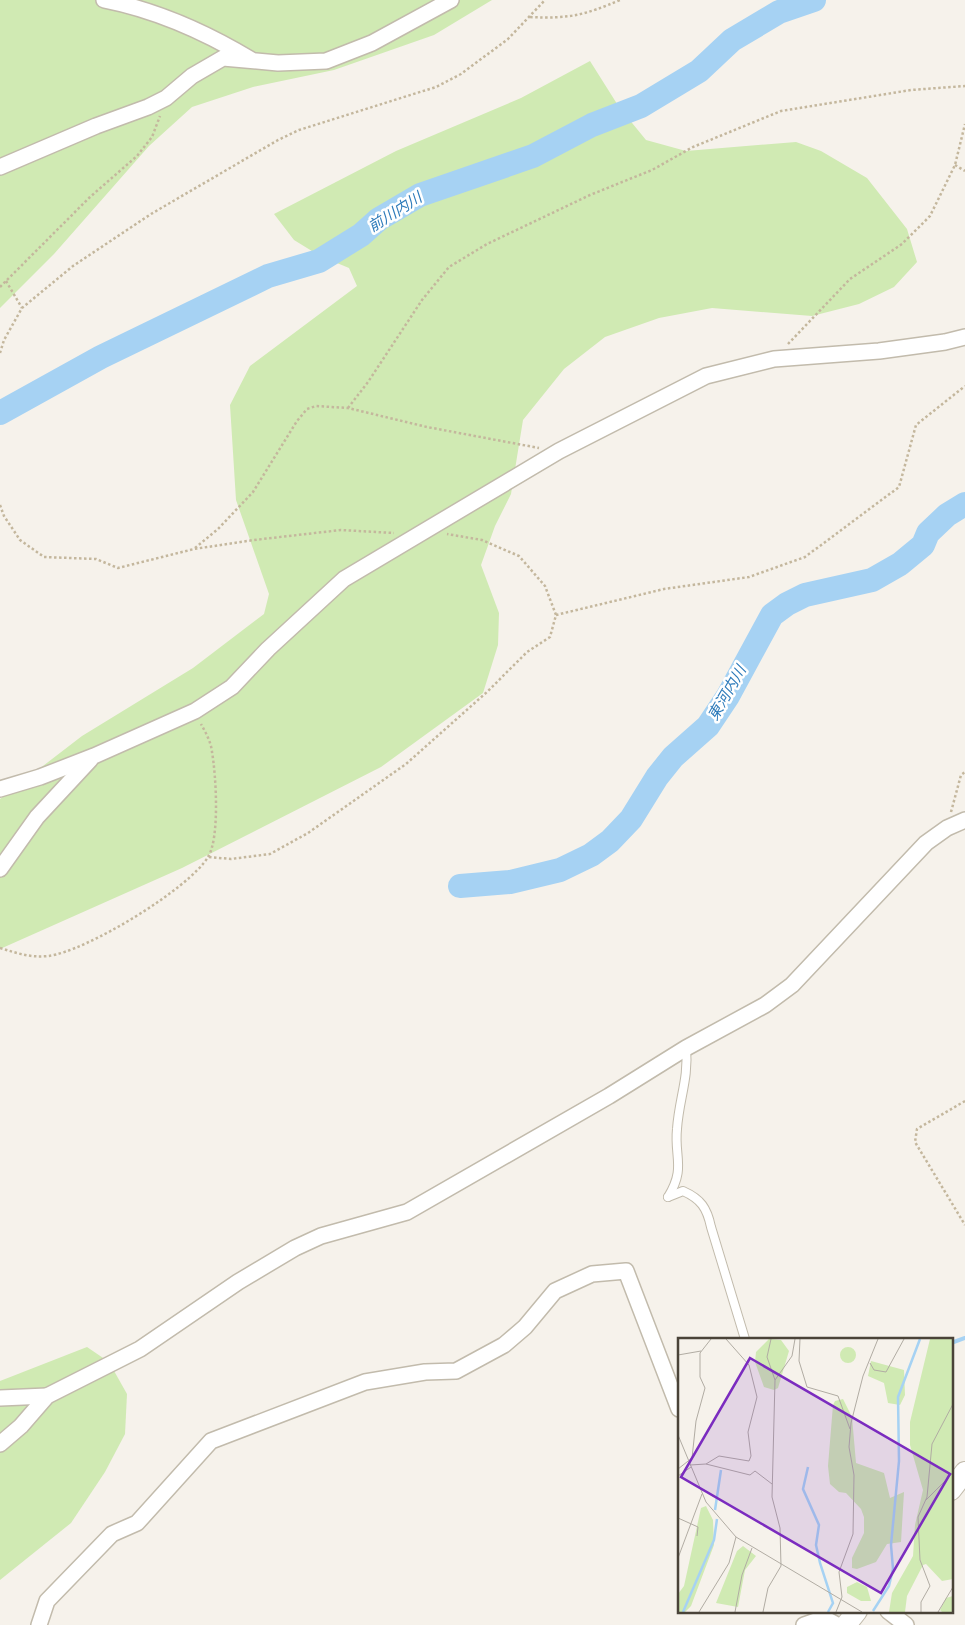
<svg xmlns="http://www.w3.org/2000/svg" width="965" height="1625" font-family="'Titillium Web','Noto Sans JP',sans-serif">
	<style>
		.green { fill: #d0eab3 }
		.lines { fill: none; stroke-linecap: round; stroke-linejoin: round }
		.stream { stroke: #a6d2f3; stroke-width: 4 }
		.river { stroke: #a6d2f3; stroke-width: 24 }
		.service-casing { stroke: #c2bbac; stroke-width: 10 }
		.minor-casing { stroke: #c2bbac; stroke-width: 18 }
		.tertiary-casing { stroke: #c2bbac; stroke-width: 22 }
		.path { stroke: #c4b79d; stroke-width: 2.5; stroke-dasharray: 2.5 2.5; stroke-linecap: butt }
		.service { stroke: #fff; stroke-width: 8 }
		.minor { stroke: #fff; stroke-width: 15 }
		.tertiary { stroke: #fff; stroke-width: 20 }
		.labels { text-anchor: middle; stroke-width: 5; stroke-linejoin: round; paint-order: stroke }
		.water-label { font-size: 15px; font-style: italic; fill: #2d7bba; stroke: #fff }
		.inset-river { fill: none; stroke: #a6d2f3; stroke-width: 2.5 }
		.inset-road { fill: none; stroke: #b1aca3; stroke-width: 1 }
		.view { fill: #7b2cbf; fill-opacity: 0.15; stroke: #7b2cbf; stroke-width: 2.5 }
		.inset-edge { fill: none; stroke: #4a4338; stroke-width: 2.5 }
	</style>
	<rect width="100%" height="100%" fill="#f6f2eb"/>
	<g class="green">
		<polygon points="0,0 492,0 434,35 334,70 253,87 192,107 149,146 54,254 0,308"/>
		<polygon points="590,61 619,107 646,140 686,151 796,142 821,151 867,178 907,229 917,262 894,287 859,304 812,316 712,308 659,318 605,337 564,369 523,420 511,494 495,526 481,565 499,613 498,645 483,693 381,767 182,868 0,949 0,799 82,736 193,668 264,614 269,594 236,500 230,405 250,366 357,286 349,268 320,256 294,240 274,214 396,151 521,98"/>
		<polygon points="87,1347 109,1362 127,1394 125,1434 105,1472 71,1523 0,1580 0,1381"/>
	</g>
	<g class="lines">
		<polyline class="stream" points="951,1343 965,1338"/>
		<g class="river">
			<polyline points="0,413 101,357 268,276 319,261 361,235 379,219 420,195 533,156 592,125 641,106 699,71 732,40 779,12 814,0"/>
			<polyline points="460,886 510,882 560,870 591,855 610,841 631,819 657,777 673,757 708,726 728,696 772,615 787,604 805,595 872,580 900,564 923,545 928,533 947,515 965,504"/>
		</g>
		<defs>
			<g id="service">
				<path d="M 668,1197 L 683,1191 C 701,1199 707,1208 711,1227 L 745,1339"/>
				<path d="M 668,1197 C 686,1168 674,1157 677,1129 C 679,1099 689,1078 686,1048"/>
			</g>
			<g id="minor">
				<path d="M 104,0 C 155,10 205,32 250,59"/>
				<polyline points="0,167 96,126 148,107 166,98 192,76 223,58 278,63 326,61 372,43 451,0"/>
				<polyline points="0,789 40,777 94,756 195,711 232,687 268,649 344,579 559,451 706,376 774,359 879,351 945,342 965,337"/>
				<polyline points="0,869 37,817 90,760"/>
				<polyline points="0,1398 47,1396"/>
				<polyline points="0,1444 21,1426 47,1396 140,1349 238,1282 295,1248 321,1236 407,1212 609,1096 686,1048 765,1005 792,985 926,843 947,828 965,820"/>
				<polyline points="888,1611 906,1625"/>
				<polyline points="39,1625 47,1601 112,1534 137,1523 211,1441 365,1382 425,1372 456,1371 504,1345 525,1327 555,1291 592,1274 626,1271 679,1409"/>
				<polyline points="804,1625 824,1618 837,1625"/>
			</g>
			<g id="tertiary">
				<polyline points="951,1490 965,1472"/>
				<polyline points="846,1625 857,1611"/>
			</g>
		</defs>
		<use href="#service" class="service-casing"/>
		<use href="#minor" class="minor-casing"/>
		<use href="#tertiary" class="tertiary-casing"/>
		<g class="path">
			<path d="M 530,17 C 569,19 585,15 620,0"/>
			<polyline points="955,165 965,171"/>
			<polyline points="6,281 22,308"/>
			<polyline points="0,287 90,197 137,156 152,137 160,116"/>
			<polyline points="788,344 850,279 902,244 930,216 955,165 965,124"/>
			<polyline points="0,353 4,340 22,308 73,266 151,214 278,140 299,130 436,87 461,74 508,39 545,0"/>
			<polyline points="348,408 368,382 422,300 449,267 487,244 590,195 652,170 693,147 781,111 911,90 965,86"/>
			<polyline points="0,505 4,516 20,540 44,557 96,559 118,568 194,549 254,540 341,530 394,533"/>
			<polyline points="195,548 218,529 253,492 297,421 307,409 316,406 348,408 427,427 539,448"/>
			<polyline points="556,615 664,589 749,577 805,557 899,487 916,425 965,386"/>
			<polyline points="951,812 961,775 965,772"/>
			<polyline points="209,857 231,859 270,854 308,833 406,764 487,692 527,652 550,637 556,615 545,586 519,556 482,540 447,534"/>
			<path d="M 0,948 C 17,953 30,958 48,956 C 85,952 189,889 208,857 C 220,838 216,775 212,752 C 211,742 206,733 201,724"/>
			<polyline points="965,1101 917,1129 915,1142 965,1225"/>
		</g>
		<use href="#service" class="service"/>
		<use href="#minor" class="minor"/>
		<use href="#tertiary" class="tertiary"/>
	</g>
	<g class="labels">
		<g class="water-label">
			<text transform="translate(395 212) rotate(-32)" y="5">前川内川</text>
			<text transform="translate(727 693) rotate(-60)" y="5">東河内川</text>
		</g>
	</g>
	<g transform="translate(678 1338)">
		<rect width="275" height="275" fill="#f6f2eb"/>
		<path d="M 91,1 L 103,2 L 111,13 L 100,50 L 96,52 L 86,49 L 77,24 L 78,14 ZM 252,1 L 275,1 L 275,241 L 264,243 L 248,226 L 245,227 L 229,258 L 227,274 L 211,274 L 214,255 L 235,218 L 237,187 L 245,152 L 232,107 L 232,84 ZM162 17a8 8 0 1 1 16 0a8 8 0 1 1-16 0ZM 193,23 L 226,32 L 227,57 L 222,67 L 210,65 L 206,45 L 190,38 ZM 165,61 L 174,79 L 178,125 L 206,135 L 212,160 L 226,154 L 223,204 L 209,206 L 198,224 L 179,231 L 174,230 L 174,220 L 186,195 L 186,179 L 183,171 L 168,155 L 161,154 L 152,146 L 150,128 L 155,67 L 157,63 ZM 28,168 L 35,182 L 36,207 L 13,268 L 7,274 L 0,274 L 0,256 L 6,248 L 23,170 ZM 65,208 L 78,218 L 67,232 L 60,269 L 38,265 L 59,213 ZM 179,244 L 189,249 L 193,263 L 183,263 L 169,255 L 169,249 ZM 275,258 L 275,274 L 264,274 L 262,272 L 268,260 Z" fill="#d0eab3"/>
		<path class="inset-river" d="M 130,129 L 125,151 L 141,187 L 138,207 L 142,225 L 155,265 L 150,274M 37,172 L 43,132M 195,273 L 211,248 L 215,231 L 213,207 L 221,123 L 220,59 L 242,1M 5,274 L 36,202 L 39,181"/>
		<path class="inset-road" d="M 122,1 L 121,23 L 129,49 L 160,58 L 172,91M 0,17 L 23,13M 192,25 L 196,32 L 208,34 L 226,1M 97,42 L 114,18 L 117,1M 0,97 L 28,164 L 58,199 L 184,274M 28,126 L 72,137 L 77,133 L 94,146M 12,127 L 28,126 L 41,118 L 71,123 L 73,118 L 70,94 L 79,59 L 71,27 L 48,1M 0,131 L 14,120 L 18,83 L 27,50 L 22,39 L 22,15 L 33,1M 0,138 L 13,129M 248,162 L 275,135M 0,180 L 20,189 L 19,198M 0,220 L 24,156M 21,274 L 51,225 L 58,199M 57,274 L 64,237 L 74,210M 85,274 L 90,250 L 103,228 L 102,190 L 94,159 L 97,42 L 89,19 L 93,1M 158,274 L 164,259 L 161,234 L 175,196 L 176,137 L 171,109 L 173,85 L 185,38 L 200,1M 243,274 L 243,264 L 252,248 L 242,222 L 240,179 L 249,159 L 254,106 L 275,66M 260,274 L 275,249"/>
		<path class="view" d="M 72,20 L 272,136 L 203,255 L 3,139 Z"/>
		<rect width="275" height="275" class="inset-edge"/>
	</g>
</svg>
